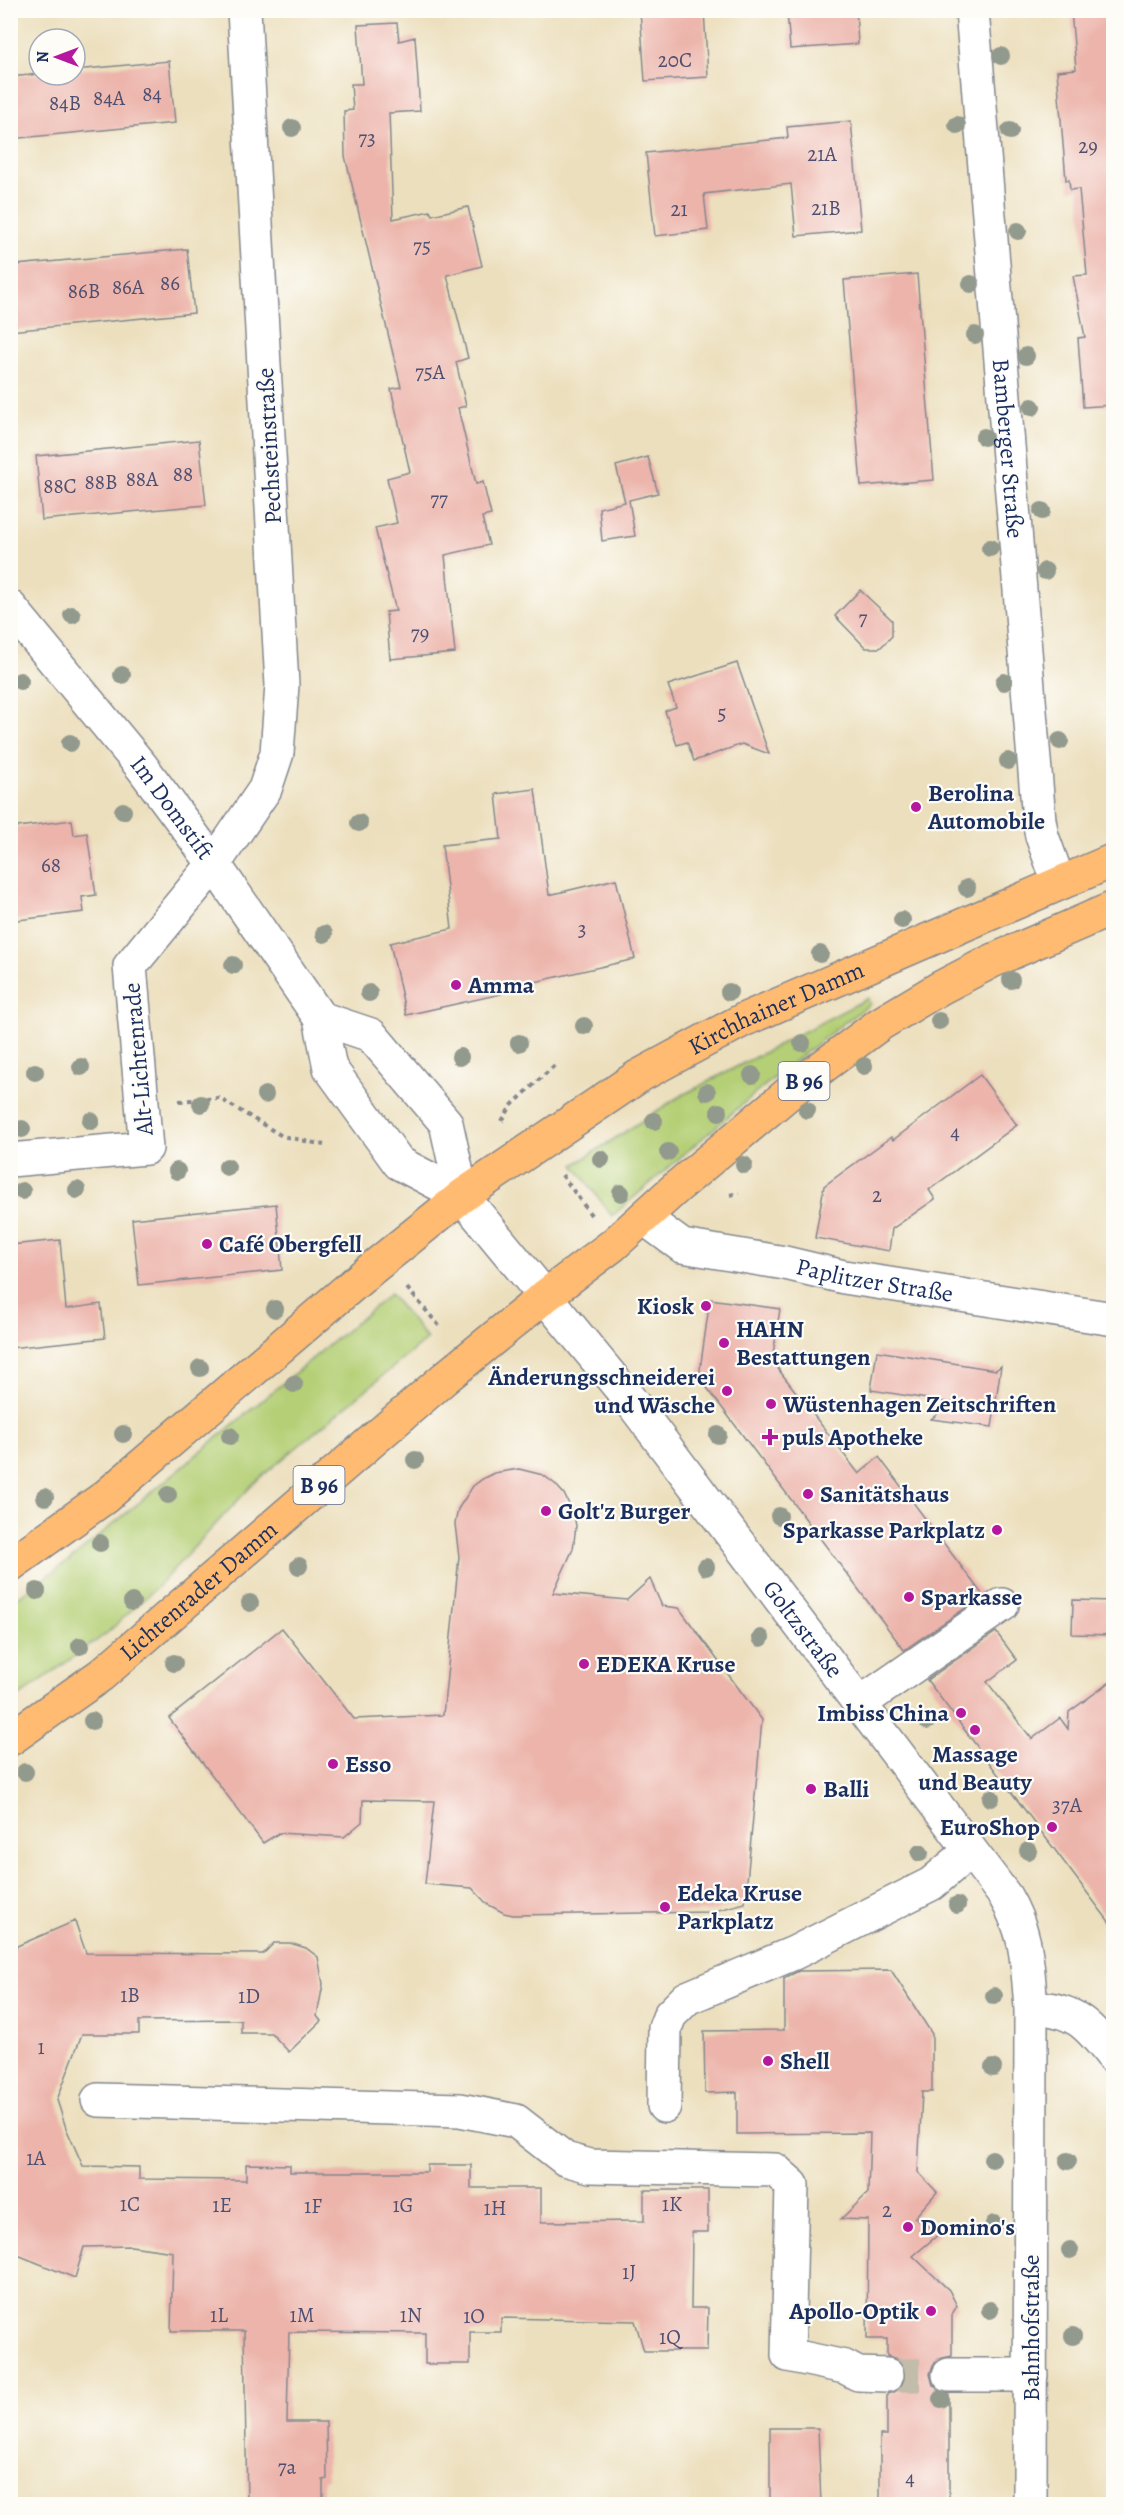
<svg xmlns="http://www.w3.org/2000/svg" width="1124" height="2515" font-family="Alegreya,serif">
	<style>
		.green { fill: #b4cf75; stroke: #687f6a; stroke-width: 1.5 }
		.building { fill: #ecb4aa }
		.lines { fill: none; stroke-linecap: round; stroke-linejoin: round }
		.minor-tunnel { stroke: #c2bcaa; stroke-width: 33; stroke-dasharray: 33 16; stroke-linecap: butt }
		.minor-casing { stroke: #84878e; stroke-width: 36 }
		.major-casing { stroke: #84878e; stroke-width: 36 }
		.path { stroke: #84878e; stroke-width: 4; stroke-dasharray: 4.5 4.5; stroke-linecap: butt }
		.minor { stroke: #fff; stroke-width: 33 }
		.major { stroke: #ffbb71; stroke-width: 33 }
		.tree { fill: #92998d }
		.poi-dot { fill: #b5179e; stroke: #fdfcf7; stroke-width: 2 }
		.labels { text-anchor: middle; stroke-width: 4.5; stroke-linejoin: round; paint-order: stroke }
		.number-label { font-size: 21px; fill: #4f5071 }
		.shield { fill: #fdfcf7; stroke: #5f6c8c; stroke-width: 1.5 }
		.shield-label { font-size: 22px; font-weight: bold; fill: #1b2f5e }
		.street-label { font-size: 24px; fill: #1b2f5e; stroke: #fdfcf7 }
		.poi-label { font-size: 24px; font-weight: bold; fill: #1b2f5e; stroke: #fdfcf7; text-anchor: start }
	</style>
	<rect width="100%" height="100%" fill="#fdfcf7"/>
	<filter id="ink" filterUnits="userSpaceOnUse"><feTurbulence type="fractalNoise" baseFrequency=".0167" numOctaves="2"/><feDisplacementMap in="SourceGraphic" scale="12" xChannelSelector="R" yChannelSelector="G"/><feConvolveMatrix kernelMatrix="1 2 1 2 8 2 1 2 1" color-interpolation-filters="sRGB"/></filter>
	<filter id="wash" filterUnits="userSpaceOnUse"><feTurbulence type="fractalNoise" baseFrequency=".008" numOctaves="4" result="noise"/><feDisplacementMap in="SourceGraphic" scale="24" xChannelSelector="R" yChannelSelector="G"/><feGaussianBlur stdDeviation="1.35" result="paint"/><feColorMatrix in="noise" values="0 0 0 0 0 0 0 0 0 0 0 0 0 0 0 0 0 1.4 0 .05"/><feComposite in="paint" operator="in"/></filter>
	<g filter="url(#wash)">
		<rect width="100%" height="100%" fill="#ecdfbd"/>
		<g class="green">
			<path d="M 868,998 L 870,1004 C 779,1069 697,1144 612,1216 L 574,1165 L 677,1098 Z"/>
			<polygon points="390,1294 427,1339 255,1482 158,1586 107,1633 11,1702 11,1602 70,1560"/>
		</g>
		<g id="blocks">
			<g class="building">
				<polygon points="640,10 704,10 708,77 645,81"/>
				<polygon points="787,10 856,10 858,44 790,49"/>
				<polygon points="1071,10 1113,10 1113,405 1083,407 1078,338 1085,337 1073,276 1087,275 1079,189 1070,190 1069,180 1066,180 1057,71 1076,69"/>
				<polygon points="397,23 399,41 415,37 420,111 389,113 393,219 430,211 432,215 468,207 482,266 447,275 468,358 456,362 466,406 458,408 476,484 483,482 491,515 482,517 489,545 445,555 455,653 390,659 386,612 396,611 375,528 397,523 387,478 410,472 391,389 401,387 345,156 344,111 353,110 351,84 362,84 358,25"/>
				<polygon points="169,61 175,123 10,139 10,77 39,74 75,75 75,70"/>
				<polygon points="851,121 861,230 796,236 791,184 704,194 708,230 655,236 646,153 788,138 787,127"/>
				<polygon points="187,249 194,313 10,331 10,285 18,284 16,265"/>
				<polygon points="917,274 934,480 861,486 844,280"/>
				<polygon points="199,440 206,505 42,520 36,456"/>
				<polygon points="648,457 658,493 629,500 635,536 602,541 599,508 625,502 616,466"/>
				<polygon points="860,590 892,620 892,636 880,648 866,648 835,616"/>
				<polygon points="737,663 769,754 742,744 694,761 687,742 677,745 665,711 676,707 668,685"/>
				<polygon points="535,789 549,895 616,879 635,959 500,990 501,994 406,1015 390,943 452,929 442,845 501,839 496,794"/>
				<polygon points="72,820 74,835 87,833 96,895 82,897 84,912 10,921 10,828"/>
				<polygon points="980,1075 1017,1125 929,1190 935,1199 892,1229 889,1251 815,1238 824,1186 891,1137 893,1140"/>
				<polygon points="276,1204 282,1270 139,1285 132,1219"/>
				<polygon points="60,1240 66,1309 101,1304 105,1338 10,1348 10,1245"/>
				<polygon points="710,1299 780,1309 772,1361 859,1474 879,1457 982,1594 974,1602 904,1650 699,1377"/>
				<polygon points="877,1351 996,1370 1001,1366 992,1427 931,1419 952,1403 871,1390"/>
				<polygon points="519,1469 543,1475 555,1484 564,1494 574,1515 576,1526 573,1549 553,1593 627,1600 650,1579 662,1606 679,1608 762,1720 745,1903 711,1912 513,1915 504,1913 487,1904 472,1888 425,1884 434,1801 363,1800 362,1822 344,1837 279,1833 263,1843 169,1718 282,1628 354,1719 443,1715 459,1557 455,1524 458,1509 473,1486 484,1478 494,1473"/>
				<polygon points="1073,1600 1113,1601 1113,1635 1072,1634"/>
				<polygon points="996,1632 1017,1660 987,1682 1032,1739 1060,1718 1068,1729 1069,1712 1113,1680 1113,1927 927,1680"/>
				<polygon points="75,1921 86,1953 263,1954 274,1943 290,1943 306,1948 318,1957 323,1984 317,2016 321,2021 289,2052 271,2033 241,2033 241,2020 139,2021 139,2034 82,2034 57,2100 66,2128 83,2166 139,2167 139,2179 246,2180 246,2164 290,2165 290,2172 427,2172 427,2165 471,2165 471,2188 541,2188 541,2222 644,2221 644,2190 708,2190 708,2232 692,2232 691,2308 708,2308 707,2351 644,2351 635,2321 501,2318 501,2332 470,2332 470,2364 425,2364 425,2333 289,2332 287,2422 326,2422 327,2479 323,2480 323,2505 247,2505 244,2331 171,2331 173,2252 131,2246 84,2247 75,2278 10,2252 10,1949"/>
				<polygon points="891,1970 932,2034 932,2092 922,2092 918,2172 937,2192 914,2218 940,2233 913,2256 949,2290 957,2306 952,2314 952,2356 939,2359 933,2365 930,2374 933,2385 940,2391 949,2394 949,2505 880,2505 880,2435 887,2435 887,2394 896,2391 903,2385 906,2375 903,2366 897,2359 887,2356 887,2339 867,2339 868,2220 841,2219 868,2193 870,2133 737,2134 737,2092 705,2093 704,2031 784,2030 784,1978 799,1971"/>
				<polygon points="770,2428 818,2428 821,2505 770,2505"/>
			</g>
		</g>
	</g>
	<g filter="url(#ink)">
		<use href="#blocks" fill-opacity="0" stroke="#84878e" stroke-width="1.5"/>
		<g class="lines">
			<polyline class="minor-tunnel" points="887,2375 949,2375"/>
			<defs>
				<g id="minor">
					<path id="s1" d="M 972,10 L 1039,820 L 1042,836 L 1059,883"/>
					<path id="s2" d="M 10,607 L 142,767 L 214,864 L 320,1018 L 330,1068 L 399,1163 L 462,1196 L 627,1396 L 1005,1896 C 1028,1935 1027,1963 1031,2007 L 1030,2504"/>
					<polyline points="320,1018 371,1035 446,1123 462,1196"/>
					<polyline points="10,1160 146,1148 130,966 214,864 265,789 277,753 282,685 244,10"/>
					<path id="s3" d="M 644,1218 L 682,1246 L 785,1263 L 844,1277 L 1114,1319"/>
					<polyline points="859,1704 1002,1605"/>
					<path d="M 1031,2007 C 1075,2009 1088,2024 1114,2058"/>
					<polyline points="98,2100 460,2110 516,2121 565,2159 590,2166 775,2170 792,2185 788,2355 845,2367 858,2374 887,2375"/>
					<polyline points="664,2106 665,2028 670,2015 687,1998 794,1953 931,1884 970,1851"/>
					<polyline points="949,2375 1031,2375"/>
				</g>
				<g id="major">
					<path id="s4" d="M 10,1565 L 105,1497 L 370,1270 L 462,1196 L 639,1076 L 743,1020 L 1114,860"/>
					<path id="s5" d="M 10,1739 L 101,1675 L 446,1377 L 544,1297 L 613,1245 L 677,1187 L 802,1082 L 880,1024 L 940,988 L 992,961 L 1114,908"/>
				</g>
			</defs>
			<use href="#minor" class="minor-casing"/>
			<use href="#major" class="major-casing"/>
			<g class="path">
				<polyline points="179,1101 219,1098 282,1136 324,1145"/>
				<polyline points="502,1121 511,1106 557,1063"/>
				<polyline points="562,1175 591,1215"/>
				<polyline points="730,1195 739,1193"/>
				<polyline points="407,1288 441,1328"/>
			</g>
			<use href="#minor" class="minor"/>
			<use href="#major" class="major"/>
		</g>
		<g class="tree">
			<circle cx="1001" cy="56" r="9"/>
			<circle cx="957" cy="125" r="9"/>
			<circle cx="292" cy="128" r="9"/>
			<circle cx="1010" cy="131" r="9"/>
			<circle cx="1018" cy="231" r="9"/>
			<circle cx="971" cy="284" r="9"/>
			<circle cx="975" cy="335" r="9"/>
			<circle cx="1026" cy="356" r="9"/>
			<circle cx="1032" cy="407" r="9"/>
			<circle cx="984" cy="437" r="9"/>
			<circle cx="1042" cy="511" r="9"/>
			<circle cx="990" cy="548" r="9"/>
			<circle cx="1045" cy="571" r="9"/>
			<circle cx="72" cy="615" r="9"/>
			<circle cx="122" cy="675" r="9"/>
			<circle cx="20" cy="681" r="9"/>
			<circle cx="1004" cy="682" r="9"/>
			<circle cx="1060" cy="741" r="9"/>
			<circle cx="70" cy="743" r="9"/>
			<circle cx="1008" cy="761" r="9"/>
			<circle cx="123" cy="811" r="9"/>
			<circle cx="359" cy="823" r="9"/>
			<circle cx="967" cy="888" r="9"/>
			<circle cx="902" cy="920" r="9"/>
			<circle cx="324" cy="934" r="9"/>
			<circle cx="820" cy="954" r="9"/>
			<circle cx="233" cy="965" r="9"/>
			<circle cx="1011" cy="980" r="9"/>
			<circle cx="729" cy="992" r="9"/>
			<circle cx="369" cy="993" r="9"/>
			<circle cx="939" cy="1021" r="9"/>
			<circle cx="584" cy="1026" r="9"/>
			<circle cx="519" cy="1043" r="9"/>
			<circle cx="802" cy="1043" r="9"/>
			<circle cx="460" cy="1057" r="9"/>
			<circle cx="864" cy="1066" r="9"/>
			<circle cx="81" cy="1067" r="9"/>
			<circle cx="35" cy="1072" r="9"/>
			<circle cx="752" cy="1075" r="9"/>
			<circle cx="707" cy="1092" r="9"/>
			<circle cx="265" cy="1095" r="9"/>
			<circle cx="201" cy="1104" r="9"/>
			<circle cx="807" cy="1110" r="9"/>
			<circle cx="719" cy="1112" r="9"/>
			<circle cx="91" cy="1121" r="9"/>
			<circle cx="654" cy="1121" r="9"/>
			<circle cx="22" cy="1129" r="9"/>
			<circle cx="668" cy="1152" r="9"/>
			<circle cx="601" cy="1159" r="9"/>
			<circle cx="744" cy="1165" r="9"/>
			<circle cx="227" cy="1167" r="9"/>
			<circle cx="177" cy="1171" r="9"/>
			<circle cx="77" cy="1190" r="9"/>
			<circle cx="22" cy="1191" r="9"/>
			<circle cx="621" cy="1193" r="9"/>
			<circle cx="275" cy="1309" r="9"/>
			<circle cx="200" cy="1368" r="9"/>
			<circle cx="294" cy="1384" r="9"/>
			<circle cx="123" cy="1434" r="9"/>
			<circle cx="718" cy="1435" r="9"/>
			<circle cx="230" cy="1436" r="9"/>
			<circle cx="415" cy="1460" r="9"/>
			<circle cx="168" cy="1495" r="9"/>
			<circle cx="45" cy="1497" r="9"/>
			<circle cx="779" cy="1516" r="9"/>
			<circle cx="100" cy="1543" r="9"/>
			<circle cx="299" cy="1566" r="9"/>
			<circle cx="706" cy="1567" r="9"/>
			<circle cx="37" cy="1591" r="9"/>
			<circle cx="132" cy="1602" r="9"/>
			<circle cx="250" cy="1603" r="9"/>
			<circle cx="761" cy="1638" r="9"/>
			<circle cx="80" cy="1646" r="9"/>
			<circle cx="174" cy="1663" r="9"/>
			<circle cx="92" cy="1721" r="9"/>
			<circle cx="927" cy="1721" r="9"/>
			<circle cx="25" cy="1772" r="9"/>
			<circle cx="991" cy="1798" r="9"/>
			<circle cx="1028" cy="1851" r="9"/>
			<circle cx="920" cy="1853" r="9"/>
			<circle cx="957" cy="1905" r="9"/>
			<circle cx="994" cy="1996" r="9"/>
			<circle cx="993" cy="2068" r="9"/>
			<circle cx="992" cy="2159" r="9"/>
			<circle cx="1068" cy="2161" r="9"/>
			<circle cx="994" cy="2224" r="9"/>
			<circle cx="1070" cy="2250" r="9"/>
			<circle cx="990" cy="2310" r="9"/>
			<circle cx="1073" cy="2336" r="9"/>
			<circle cx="941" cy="2399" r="9"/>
		</g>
	</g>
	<g class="poi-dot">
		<circle cx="916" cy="807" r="6"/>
		<circle cx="456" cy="985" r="6"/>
		<circle cx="207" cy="1244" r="6"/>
		<circle cx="706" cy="1306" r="6"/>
		<circle cx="724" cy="1343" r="6"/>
		<circle cx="727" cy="1391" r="6"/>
		<circle cx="771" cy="1404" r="6"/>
		<path d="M767 1428h6v6h6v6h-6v6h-6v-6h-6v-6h6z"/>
		<circle cx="808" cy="1494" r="6"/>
		<circle cx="546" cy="1511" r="6"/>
		<circle cx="997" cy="1530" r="6"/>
		<circle cx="909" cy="1597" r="6"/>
		<circle cx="584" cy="1664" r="6"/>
		<circle cx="961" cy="1713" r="6"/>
		<circle cx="975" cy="1730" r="6"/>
		<circle cx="333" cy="1764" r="6"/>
		<circle cx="811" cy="1789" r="6"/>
		<circle cx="1052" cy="1827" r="6"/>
		<circle cx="665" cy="1907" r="6"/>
		<circle cx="768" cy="2061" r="6"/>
		<circle cx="908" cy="2227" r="6"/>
		<circle cx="931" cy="2311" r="6"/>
	</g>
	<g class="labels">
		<g class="number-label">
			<text x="675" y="67">20C</text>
			<text x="152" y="101">84</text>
			<text x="109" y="105">84A</text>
			<text x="65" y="110">84B</text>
			<text x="367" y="145">73</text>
			<text x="1088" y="153">29</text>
			<text x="822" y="161">21A</text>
			<text x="826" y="215">21B</text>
			<text x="679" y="216">21</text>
			<text x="422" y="253">75</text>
			<text x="170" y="290">86</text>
			<text x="128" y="294">86A</text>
			<text x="84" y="298">86B</text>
			<text x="430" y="379">75A</text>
			<text x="183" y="481">88</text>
			<text x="142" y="486">88A</text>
			<text x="101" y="489">88B</text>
			<text x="60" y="493">88C</text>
			<text x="439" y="506">77</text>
			<text x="863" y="625">7</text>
			<text x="420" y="640">79</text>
			<text x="722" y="720">5</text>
			<text x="51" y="872">68</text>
			<text x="582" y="936">3</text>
			<text x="955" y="1139">4</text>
			<text x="877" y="1202">2</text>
			<text x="1067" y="1812">37A</text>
			<text x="130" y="2002">1B</text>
			<text x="249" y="2003">1D</text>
			<text x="41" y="2054">1</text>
			<text x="36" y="2165">1A</text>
			<text x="130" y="2211">1C</text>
			<text x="672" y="2211">1K</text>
			<text x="222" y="2212">1E</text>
			<text x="403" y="2212">1G</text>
			<text x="313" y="2213">1F</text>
			<text x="495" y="2215">1H</text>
			<text x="887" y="2217">2</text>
			<text x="629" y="2279">1J</text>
			<text x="219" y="2322">1L</text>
			<text x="302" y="2322">1M</text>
			<text x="411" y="2322">1N</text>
			<text x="474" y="2323">1O</text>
			<text x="670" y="2344">1Q</text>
			<text x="287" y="2474">7a</text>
			<text x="910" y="2485">4</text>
		</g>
		<g class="shield">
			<rect x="778.5" y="1062" width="51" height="38" rx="4.5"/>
			<rect x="293.5" y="1466" width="51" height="38" rx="4.5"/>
		</g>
		<g class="shield-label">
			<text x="804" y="1089">B 96</text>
			<text x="319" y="1493">B 96</text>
		</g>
		<g class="street-label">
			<text transform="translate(269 446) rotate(-93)" y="8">Pechsteinstraße</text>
			<text dy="8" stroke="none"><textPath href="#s1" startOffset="440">Bamberger Straße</textPath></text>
			<text dy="8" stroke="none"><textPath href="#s2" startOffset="258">Im Domstift</textPath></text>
			<text dy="8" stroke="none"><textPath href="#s4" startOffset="951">Kirchhainer Damm</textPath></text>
			<text transform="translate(138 1059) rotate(-95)" y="8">Alt-Lichtenrade</text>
			<text dy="8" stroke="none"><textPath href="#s3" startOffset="243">Paplitzer Straße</textPath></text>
			<text dy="8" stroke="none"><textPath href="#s5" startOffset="240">Lichtenrader Damm</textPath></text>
			<text dy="8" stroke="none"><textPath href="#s2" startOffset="1306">Goltzstraße</textPath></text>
			<text transform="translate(1031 2328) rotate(-90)" y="8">Bahnhofstraße</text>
		</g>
		<g class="poi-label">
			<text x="928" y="801">Berolina<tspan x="928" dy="28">Automobile</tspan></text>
			<text x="468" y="993">Amma</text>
			<text x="219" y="1252">Café Obergfell</text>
			<text x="694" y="1314" text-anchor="end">Kiosk</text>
			<text x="736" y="1337">HAHN<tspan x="736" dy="28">Bestattungen</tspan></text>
			<text x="715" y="1385" text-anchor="end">Änderungsschneiderei<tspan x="715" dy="28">und Wäsche</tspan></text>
			<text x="783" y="1412">Wüstenhagen Zeitschriften</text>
			<text x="782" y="1445">puls Apotheke</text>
			<text x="820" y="1502">Sanitätshaus</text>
			<text x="558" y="1519">Golt'z Burger</text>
			<text x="985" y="1538" text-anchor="end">Sparkasse Parkplatz</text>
			<text x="921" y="1605">Sparkasse</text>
			<text x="596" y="1672">EDEKA Kruse</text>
			<text x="949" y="1721" text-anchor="end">Imbiss China</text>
			<text x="975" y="1762" text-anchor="middle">Massage<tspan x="975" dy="28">und Beauty</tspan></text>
			<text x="345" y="1772">Esso</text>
			<text x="823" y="1797">Balli</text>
			<text x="1040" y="1835" text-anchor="end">EuroShop</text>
			<text x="677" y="1901">Edeka Kruse<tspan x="677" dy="28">Parkplatz</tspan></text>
			<text x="780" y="2069">Shell</text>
			<text x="920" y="2235">Domino's</text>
			<text x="919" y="2319" text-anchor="end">Apollo-Optik</text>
		</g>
	</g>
	<rect width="1124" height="2515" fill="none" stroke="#fdfcf7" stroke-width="36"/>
	<g transform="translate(57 57) rotate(270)"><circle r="28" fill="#fdfcf7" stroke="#a3aaba" stroke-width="1.5"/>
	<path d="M0-4.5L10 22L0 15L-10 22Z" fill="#b5179e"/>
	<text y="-9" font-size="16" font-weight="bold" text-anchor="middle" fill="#1b2f5e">N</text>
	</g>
</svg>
